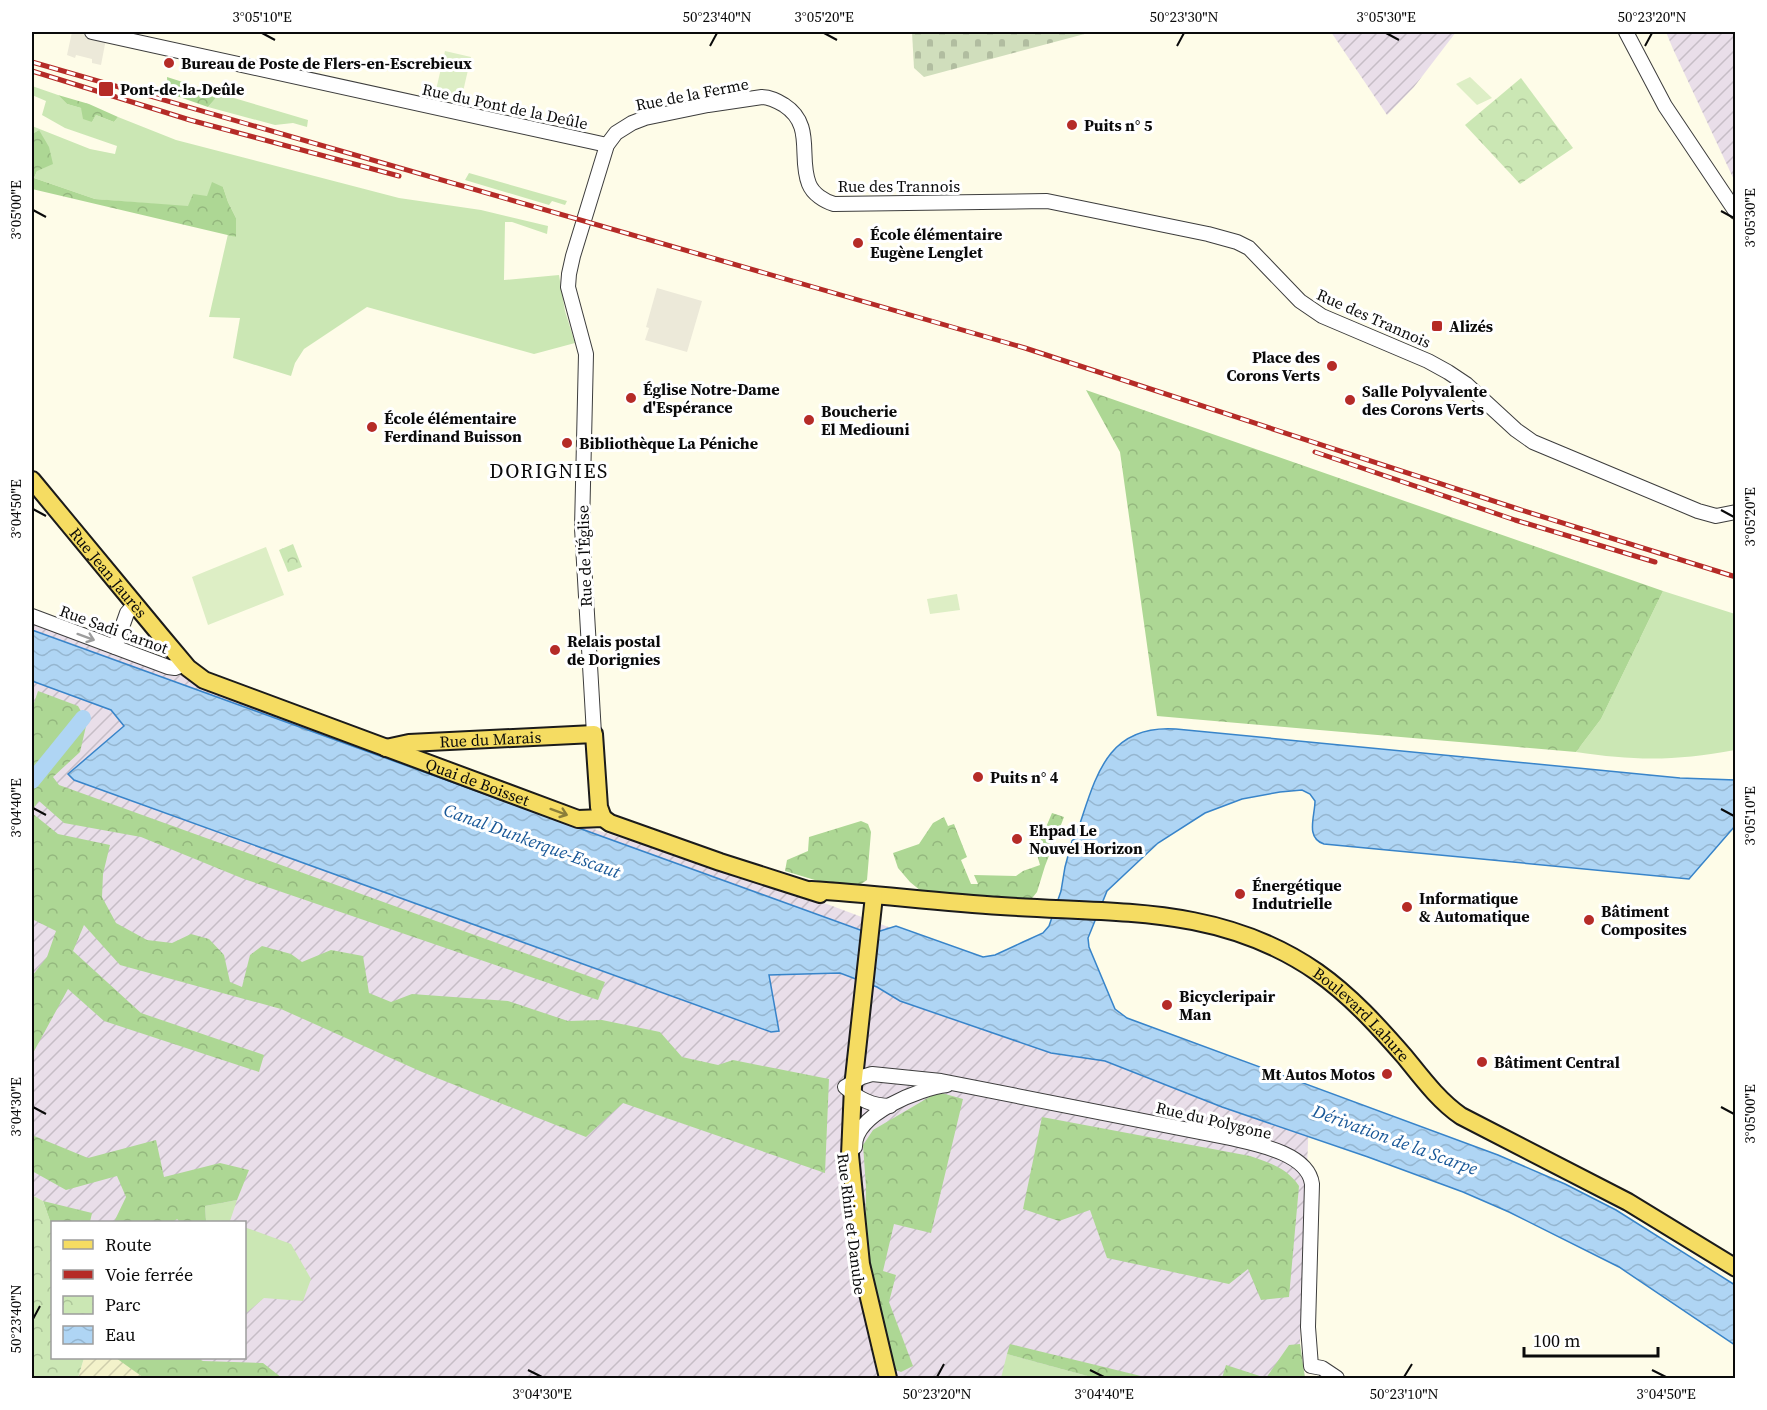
<svg xmlns="http://www.w3.org/2000/svg" width="1767" height="1410" font-family="'Source Serif 4',serif">
	<style>
		.industrial { fill: url(#industrial-furrows) }
		.farmland { fill: url(#farmland-furrows) }
		.grass { fill: #cbe7b4 }
		.forest { fill: url(#forest-crowns) }
		.cemetery { fill: url(#cemetery-stones) }
		.park { fill: url(#park-crowns) }
		.pitch { fill: #ddeec5 }
		.plaza { fill: #ece9d9 }
		.water { fill: url(#water-waves); stroke: #3884c9; stroke-width: 1.5 }
		.lines { fill: none; stroke-linecap: round; stroke-linejoin: round }
		.river { stroke: #afd5f4; stroke-width: 16 }
		.minor-casing { stroke: #3d3d3d; stroke-width: 16 }
		.major-casing { stroke: #1b1b1b; stroke-width: 20 }
		.minor { stroke: #fff; stroke-width: 14 }
		.major { stroke: #f5dc62; stroke-width: 16 }
		.rail-casing { stroke: #b52b27; stroke-width: 5 }
		.rail { stroke: #fff; stroke-width: 3; stroke-dasharray: 9; stroke-linecap: butt }
		.oneway { stroke: #9d9d9d }
		.oneway2 { stroke: #8b7e3a }
		.ticks { fill: none; stroke: #0a0a0a; stroke-width: 2 }
		.poi-dot { fill: #b52b27; stroke: #fff; stroke-width: 2 }
		.labels { text-anchor: middle; stroke-width: 6; stroke-linejoin: round; paint-order: stroke }
		.poi-label { font-size: 16px; font-weight: bold; fill: #0a0a0a; stroke: #fff; text-anchor: start }
		.street-label { font-size: 16px; fill: #0a0a0a; stroke: #fff }
		.water-label { font-size: 18px; font-style: italic; fill: #185797; stroke: #fff }
		.quarter-label { font-size: 20px; letter-spacing: 1.5px; fill: #0a0a0a; stroke: #fff }
		.neatline { fill: none; stroke: #0a0a0a; stroke-width: 2 }
		.ticks-label { font-size: 15px; text-anchor: middle; fill: #0a0a0a }
	</style>
	<defs>
		<pattern id="industrial-furrows" width="10" height="10" patternUnits="userSpaceOnUse" patternTransform="scale(1.5)"><rect width="10" height="10" fill="#e9dee9"/><path d="M-1 1l2-2M0 10L10 0M9 11l2-2" fill="none" stroke="#c6bdc6"/></pattern>
		<pattern id="farmland-furrows" width="10" height="10" patternUnits="userSpaceOnUse" patternTransform="scale(1.5)"><rect width="10" height="10" fill="#f3f2ca"/><path d="M-1 1l2-2M0 10L10 0M9 11l2-2" fill="none" stroke="#cfceac"/></pattern>
		<pattern id="forest-crowns" width="20" height="18" patternUnits="userSpaceOnUse" patternTransform="scale(1.5)"><rect width="20" height="18" fill="#add794"/><path d="M2 6a3 3 0 1 1 6 0M12 15a3 3 0 1 1 6 0" fill="none" stroke="#94b77e"/></pattern>
		<pattern id="cemetery-stones" width="16" height="16" patternUnits="userSpaceOnUse" patternTransform="scale(1.5)"><rect width="16" height="16" fill="#d0debc"/><path d="M2 7V4a2 2 0 0 1 4 0v3zM10 15v-3a2 2 0 0 1 4 0v3z" fill="#b1bda0"/></pattern>
		<pattern id="park-crowns" width="20" height="18" patternUnits="userSpaceOnUse" patternTransform="scale(1.5)"><rect width="20" height="18" fill="#cbe7b4"/><path d="M2 6a3 3 0 1 1 6 0M12 15a3 3 0 1 1 6 0" fill="none" stroke="#adc599"/></pattern>
		<pattern id="water-waves" width="16" height="10" patternUnits="userSpaceOnUse" patternTransform="scale(1.5)"><rect width="16" height="10" fill="#afd5f4"/><path d="M0 5q4-4 8 0t8 0" fill="none" stroke="#95b6d0"/></pattern>
	</defs>
	<rect width="100%" height="100%" fill="#fefce8"/>
	<g class="industrial">
		<polygon points="1331,32 1456,32 1414,87 1387,115"/>
		<polygon points="1666,32 1735,32 1735,182 1673,49"/>
		<polygon points="32,610 200,681 494,797 827,904 1078,998 1310,1093 1300,1344 1305,1378 167,1378 129,1358 244,1358 244,1222 52,1222 52,1227 43,1201 32,1195"/>
	</g>
	<polygon class="farmland" points="84,1358 129,1358 167,1378 78,1378"/>
	<g class="grass">
		<polygon points="32,86 58,95 67,104 81,108 92,122 96,115 114,122 118,117 176,140 399,198 481,210 548,226 547,234 512,222 505,222 504,280 559,275 565,311 575,343 534,354 367,307 304,349 295,363 291,376 233,358 240,318 209,317 228,234 236,237 236,218 228,202 223,187 189,207 95,199 34,178 37,171 39,130 32,134 32,126 90,149 115,154 117,146 65,128 42,115 46,101 32,95"/>
		<polygon points="217,93 308,120 307,127 293,123 275,125 208,107 215,99"/>
		<polygon points="469,173 567,201 565,205 552,201 549,205 465,180"/>
		<path d="M 1663,591 L 1735,614 L 1735,750 C 1676,761 1635,761 1576,752 L 1601,719 Z"/>
		<polygon points="237,1200 230,1221 232,1222 206,1222 205,1206"/>
		<polygon points="244,1227 291,1244 311,1279 303,1301 264,1298 245,1314"/>
		<polygon points="1007,1354 1095,1378 1001,1378"/>
	</g>
	<g class="forest">
		<polygon points="167,77 217,93 215,99 208,107 168,93"/>
		<polygon points="58,95 89,104 118,117 114,122 96,115 92,122 83,119 81,108 67,104"/>
		<polygon points="39,130 49,147 53,164 37,171 34,178 95,199 188,206 193,194 207,196 212,182 223,187 228,202 236,218 236,237 32,189 32,134"/>
		<polygon points="1086,390 1663,591 1601,719 1576,752 1157,716 1120,452"/>
		<polygon points="38,691 78,706 87,722 80,752 53,777 59,785 605,982 598,1000 244,879 141,837 64,823 39,801 32,810 32,709"/>
		<polygon points="32,813 58,834 110,845 103,874 102,897 116,923 147,940 172,943 191,934 209,939 224,955 230,982 242,987 250,955 262,946 291,954 302,962 331,950 363,956 369,993 391,1002 412,994 508,1001 568,1021 602,1020 660,1032 682,1057 718,1065 733,1060 829,1079 825,1173 623,1103 586,1137 422,1072 281,1009 120,965 84,925 73,951 141,1013 264,1055 259,1072 104,1021 68,989 32,1055 32,976 47,957 56,931 32,919"/>
		<polygon points="1052,813 1064,817 1045,866 1037,892 1029,902 927,896 910,882 898,868 893,853 919,844 933,823 944,817 948,826 954,824 967,857 961,860 971,884 978,884 974,875 1016,876 1023,871 1040,865 1036,851"/>
		<polygon points="861,821 868,824 871,832 867,880 855,888 828,884 785,871 787,860 808,851 809,837"/>
		<polygon points="938,1092 963,1099 931,1233 894,1224 883,1271 896,1275 889,1302 913,1366 901,1372 893,1369 865,1250 866,1187 863,1145 873,1130"/>
		<path d="M 1042,1117 L 1250,1156 C 1270,1163 1287,1168 1299,1186 L 1289,1297 L 1261,1300 L 1248,1269 L 1229,1284 L 1107,1258 L 1090,1210 L 1059,1221 L 1023,1209 Z"/>
		<polygon points="32,1135 88,1158 156,1140 164,1177 220,1163 249,1170 237,1200 205,1206 206,1222 180,1222 177,1219 172,1222 114,1222 126,1197 117,1176 66,1190 32,1171"/>
		<polygon points="43,1201 92,1213 90,1222 52,1222 52,1227"/>
		<polygon points="1010,1344 1149,1378 1095,1378 1007,1354"/>
		<polygon points="1300,1344 1305,1378 1222,1378 1226,1365 1266,1378 1289,1345"/>
		<polygon points="116,1358 197,1358 203,1361 263,1363 282,1378 144,1378"/>
	</g>
	<polygon class="cemetery" points="912,32 1092,32 924,77 914,68"/>
	<g class="park">
		<polygon points="1521,78 1573,148 1520,184 1465,125"/>
		<polygon points="293,544 302,567 288,572 279,550"/>
		<polygon points="32,1195 43,1201 52,1226 52,1358 84,1358 78,1378 32,1378"/>
	</g>
	<g class="pitch">
		<polygon points="445,51 471,57 462,96 436,90"/>
		<polygon points="1470,77 1492,98 1477,105 1456,84"/>
		<polygon points="266,547 284,595 208,625 192,577"/>
		<polygon points="957,594 960,610 930,614 927,599"/>
	</g>
	<g class="plaza">
		<polygon points="72,32 106,39 101,65 92,63 92,59 76,55 75,58 67,55"/>
		<polygon points="657,288 702,301 687,352 645,340 649,328 646,327"/>
	</g>
	<path class="water" d="M 32,630 L 863,931 L 877,932 L 896,926 L 983,957 L 995,955 L 1023,942 L 1043,933 L 1049,926 L 1061,891 L 1065,867 L 1072,841 L 1075,838 C 1095,782 1103,724 1176,729 L 1680,778 L 1735,780 L 1735,826 L 1689,879 L 1324,844 C 1305,838 1315,816 1315,801 L 1310,794 L 1302,790 L 1280,792 L 1242,799 L 1205,813 L 1158,843 L 1107,891 L 1088,938 L 1089,947 L 1115,1009 L 1127,1018 L 1498,1155 L 1565,1184 L 1616,1210 L 1735,1285 L 1735,1345 L 1619,1267 L 1509,1212 L 1463,1192 L 1368,1157 L 1222,1107 L 1105,1061 L 1051,1053 L 900,1001 L 877,987 L 840,973 L 769,975 L 779,1031 L 771,1032 L 74,780 L 68,774 L 124,726 L 111,710 L 32,681 Z"/>
	<g class="lines">
		<polyline class="river" points="32,781 83,718"/>
		<defs>
			<g id="minor">
				<polyline points="92,32 607,145"/>
				<polyline points="1626,32 1665,106 1736,212"/>
				<polyline points="32,616 168,667 175,668 185,664"/>
				<polyline points="115,647 127,613 135,604"/>
				<path d="M 594,734 L 582,528 L 586,354 L 568,287 L 569,274 L 573,256 L 607,145 L 616,133 L 632,123 L 645,118 L 708,105 L 762,97 C 770,97 777,101 784,105 C 815,125 798,157 809,184 C 813,194 824,201 834,204 L 1047,201 L 1208,234 L 1237,242 L 1249,248 L 1300,301 L 1322,316 L 1428,361 L 1448,372 L 1466,384 L 1516,430 L 1533,442 L 1698,511 L 1716,516 L 1736,512"/>
				<path d="M 890,1106 C 872,1106 859,1099 845,1087 L 862,1077 L 872,1074 L 941,1081 L 1230,1138 C 1256,1144 1308,1153 1312,1184 L 1308,1327 L 1311,1366 L 1322,1368 L 1337,1378"/>
				<path d="M 855,1147 C 854,1114 920,1088 947,1085"/>
			</g>
			<g id="major">
				<path id="s1" d="M 32,480 L 162,637 L 188,668 L 204,680 L 578,819 L 603,818 L 610,823 L 720,862 L 820,894"/>
				<path id="s2" d="M 386,748 L 409,743 L 594,734 L 599,807 L 603,818"/>
				<path id="s3" d="M 811,890 C 874,894 938,902 1001,906 C 1114,914 1219,904 1317,972 C 1351,996 1378,1026 1405,1057 C 1422,1078 1439,1101 1461,1116 L 1628,1202 L 1736,1268"/>
				<polyline points="874,896 853,1087 850,1155 861,1264 888,1378"/>
			</g>
		</defs>
		<use href="#minor" class="minor-casing"/>
		<use href="#major" class="major-casing"/>
		<use href="#minor" class="minor"/>
		<use href="#major" class="major"/>
		<defs>
			<g id="rail">
				<polyline points="32,62 1025,348 1518,509 1736,577"/>
				<polyline points="32,71 190,120 399,176"/>
				<polyline points="1315,452 1515,520 1655,562"/>
			</g>
		</defs>
		<use href="#rail" class="rail-casing"/>
		<use href="#rail" class="rail"/>
	</g>
	<defs><path id="oneway-shaft" d="M-6 0H5M1.5-3L5.5 0L1.5 3" fill="none" stroke-width="1.6" stroke-linecap="round" stroke-linejoin="round" transform="scale(1.5)"/></defs>
	<use class="oneway" href="#oneway-shaft" transform="translate(86 637) rotate(20)"/>
	<use class="oneway2" href="#oneway-shaft" transform="translate(559 812) rotate(20)"/>
	<path class="ticks" d="M 262,33 L 275,40M 824,33 L 837,40M 1386,33 L 1399,40M 710,46 L 717,33M 1177,46 L 1184,33M 1645,46 L 1652,33M 33,210 L 46,217M 1721,211 L 1734,218M 33,509 L 46,516M 1721,510 L 1734,517M 33,808 L 46,815M 1721,809 L 1734,816M 33,1107 L 46,1114M 1721,1107 L 1734,1114M 33,1319 L 40,1306M 528,1370 L 542,1377M 1090,1370 L 1104,1377M 1652,1370 L 1666,1377M 937,1377 L 944,1364M 1404,1377 L 1412,1364"/>
	<g class="poi-dot">
		<circle cx="169" cy="63" r="6"/>
		<rect x="98" y="81" width="16" height="16" rx="3"/>
		<circle cx="1072" cy="125" r="6"/>
		<circle cx="858" cy="243" r="6"/>
		<rect x="1431" y="320" width="12" height="12" rx="3"/>
		<circle cx="1332" cy="366" r="6"/>
		<circle cx="631" cy="398" r="6"/>
		<circle cx="1350" cy="400" r="6"/>
		<circle cx="809" cy="420" r="6"/>
		<circle cx="372" cy="427" r="6"/>
		<circle cx="567" cy="443" r="6"/>
		<circle cx="555" cy="650" r="6"/>
		<circle cx="978" cy="777" r="6"/>
		<circle cx="1017" cy="839" r="6"/>
		<circle cx="1240" cy="894" r="6"/>
		<circle cx="1407" cy="907" r="6"/>
		<circle cx="1589" cy="920" r="6"/>
		<circle cx="1167" cy="1005" r="6"/>
		<circle cx="1482" cy="1062" r="6"/>
		<circle cx="1387" cy="1074" r="6"/>
	</g>
	<g class="labels">
		<g class="poi-label">
			<text x="181" y="69">Bureau de Poste de Flers-en-Escrebieux</text>
			<text x="120" y="95">Pont-de-la-Deûle</text>
			<text x="1084" y="131">Puits n° 5</text>
			<text x="870" y="240">École élémentaire<tspan x="870" dy="18">Eugène Lenglet</tspan></text>
			<text x="1449" y="332">Alizés</text>
			<text x="1320" y="363" text-anchor="end">Place des<tspan x="1320" dy="18">Corons Verts</tspan></text>
			<text x="643" y="395">Église Notre-Dame<tspan x="643" dy="18">d'Espérance</tspan></text>
			<text x="1362" y="397">Salle Polyvalente<tspan x="1362" dy="18">des Corons Verts</tspan></text>
			<text x="821" y="417">Boucherie<tspan x="821" dy="18">El Mediouni</tspan></text>
			<text x="384" y="424">École élémentaire<tspan x="384" dy="18">Ferdinand Buisson</tspan></text>
			<text x="579" y="449">Bibliothèque La Péniche</text>
			<text x="567" y="647">Relais postal<tspan x="567" dy="18">de Dorignies</tspan></text>
			<text x="990" y="783">Puits n° 4</text>
			<text x="1029" y="836">Ehpad Le<tspan x="1029" dy="18">Nouvel Horizon</tspan></text>
			<text x="1252" y="891">Énergétique<tspan x="1252" dy="18">Indutrielle</tspan></text>
			<text x="1419" y="904">Informatique<tspan x="1419" dy="18">&amp; Automatique</tspan></text>
			<text x="1601" y="917">Bâtiment<tspan x="1601" dy="18">Composites</tspan></text>
			<text x="1179" y="1002">Bicycleripair<tspan x="1179" dy="18">Man</tspan></text>
			<text x="1494" y="1068">Bâtiment Central</text>
			<text x="1375" y="1080" text-anchor="end">Mt Autos Motos</text>
		</g>
		<g class="street-label">
			<text transform="translate(692 94) rotate(-11)" y="6">Rue de la Ferme</text>
			<text transform="translate(505 106) rotate(12)" y="6">Rue du Pont de la Deûle</text>
			<text x="899" y="192">Rue des Trannois</text>
			<text transform="translate(1374 318) rotate(24)" y="6">Rue des Trannois</text>
			<text transform="translate(584 556) rotate(-92)" y="6">Rue de l'Église</text>
			<text dy="6" stroke="none"><textPath href="#s1" startOffset="120">Rue Jean Jaurès</textPath></text>
			<text transform="translate(114 629) rotate(20)" y="6">Rue Sadi Carnot</text>
			<text dy="6" stroke="none"><textPath href="#s2" startOffset="105">Rue du Marais</textPath></text>
			<text dy="6" stroke="none"><textPath href="#s1" startOffset="556">Quai de Boisset</textPath></text>
			<text dy="6" stroke="none"><textPath href="#s3" startOffset="580">Boulevard Lahure</textPath></text>
			<text transform="translate(1214 1120) rotate(13)" y="6">Rue du Polygone</text>
			<text transform="translate(852 1224) rotate(83)" y="6">Rue Rhin et Danube</text>
		</g>
		<g class="water-label">
			<text transform="translate(532 841) rotate(20)" y="6">Canal Dunkerque-Escaut</text>
			<text transform="translate(1395 1140) rotate(20)" y="6">Dérivation de la Scarpe</text>
		</g>
		<g class="quarter-label">
			<text x="549" y="478">DORIGNIES</text>
		</g>
	</g>
	<rect width="1767" height="1410" fill="none" stroke="#ffffff" stroke-width="66"/>
	<rect x="51" y="1221" width="195" height="138" fill="#ffffff" stroke="#9d9d9d" stroke-width="1.5"/>
	<rect x="63" y="1240" width="30" height="9" fill="#f5dc62" stroke="#9d9d9d" stroke-width="1.5"/>
	<text x="105" y="1251" font-size="18" fill="#0a0a0a">Route</text>
	<rect x="63" y="1270" width="30" height="9" fill="#b52b27" stroke="#9d9d9d" stroke-width="1.5"/>
	<text x="105" y="1281" font-size="18" fill="#0a0a0a">Voie ferrée</text>
	<rect x="63" y="1296" width="30" height="18" fill="url(#park-crowns)" stroke="#9d9d9d" stroke-width="1.5"/>
	<text x="105" y="1311" font-size="18" fill="#0a0a0a">Parc</text>
	<rect x="63" y="1326" width="30" height="18" fill="url(#water-waves)" stroke="#9d9d9d" stroke-width="1.5"/>
	<text x="105" y="1341" font-size="18" fill="#0a0a0a">Eau</text>
	<path d="M1524 1347v9h134v-9" fill="none" stroke="#0a0a0a" stroke-width="3"/>
	<text x="1533" y="1347" font-size="18" fill="#0a0a0a" stroke="#ffffff" stroke-width="4.5" paint-order="stroke">100 m</text>
	<rect x="33" y="33" width="1701" height="1344" class="neatline"/>
	<g class="ticks-label">
		<text x="262" y="22">3°05'10"E</text>
		<text x="717" y="22">50°23'40"N</text>
		<text x="824" y="22">3°05'20"E</text>
		<text x="1184" y="22">50°23'30"N</text>
		<text x="1386" y="22">3°05'30"E</text>
		<text x="1652" y="22">50°23'20"N</text>
		<text transform="translate(16 210) rotate(-90)" y="5">3°05'00"E</text>
		<text transform="translate(1750 218) rotate(-90)" y="5">3°05'30"E</text>
		<text transform="translate(16 509) rotate(-90)" y="5">3°04'50"E</text>
		<text transform="translate(1750 517) rotate(-90)" y="5">3°05'20"E</text>
		<text transform="translate(16 808) rotate(-90)" y="5">3°04'40"E</text>
		<text transform="translate(1750 816) rotate(-90)" y="5">3°05'10"E</text>
		<text transform="translate(16 1107) rotate(-90)" y="5">3°04'30"E</text>
		<text transform="translate(1750 1114) rotate(-90)" y="5">3°05'00"E</text>
		<text transform="translate(16 1319) rotate(-90)" y="5">50°23'40"N</text>
		<text x="542" y="1399">3°04'30"E</text>
		<text x="937" y="1399">50°23'20"N</text>
		<text x="1104" y="1399">3°04'40"E</text>
		<text x="1404" y="1399">50°23'10"N</text>
		<text x="1666" y="1399">3°04'50"E</text>
	</g>
</svg>
